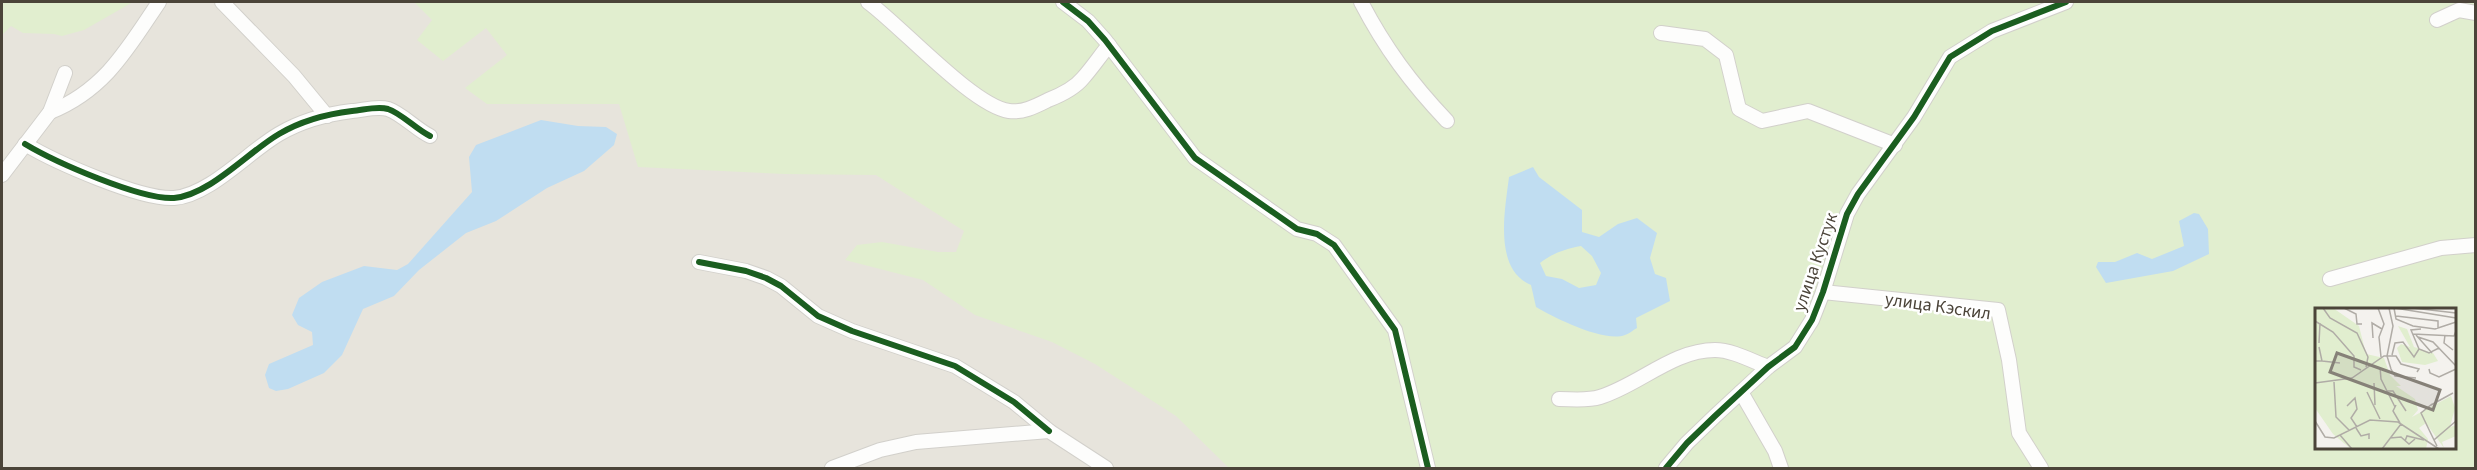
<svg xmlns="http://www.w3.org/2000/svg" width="2477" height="470" font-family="'Source Sans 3',sans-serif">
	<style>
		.residential { fill: #e7e4dc; fill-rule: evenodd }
		.green { fill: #e1eecf; fill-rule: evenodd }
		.water { fill: #c0ddf1; fill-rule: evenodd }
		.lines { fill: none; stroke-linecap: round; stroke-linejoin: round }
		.minor-casing { stroke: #d2d0cb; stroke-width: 16 }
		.minor { stroke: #fdfdfc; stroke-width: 14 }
		.cycleway-casing { stroke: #fff; stroke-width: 10 }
		.cycleway { stroke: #1b5e20; stroke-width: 6 }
		.labels { text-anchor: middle; stroke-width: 5; stroke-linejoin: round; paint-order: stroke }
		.street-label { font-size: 18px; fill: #4b4439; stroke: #fff }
		.inset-road { fill: none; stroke: #b0aca6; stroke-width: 1.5 }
		.view { fill: #868178; fill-opacity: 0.15; stroke: #868178; stroke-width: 3 }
		.inset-edge { fill: none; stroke: #4b4439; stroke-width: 3 }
	</style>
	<rect width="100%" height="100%" fill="#f4f2ee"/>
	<path class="residential" d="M 2,2 L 2475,2 L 2475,468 L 2,468 ZM 2316,310 L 2454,310 L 2454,448 L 2316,448 Z"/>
	<g class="green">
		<polygon points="2,2 133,2 84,30 62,36 54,34 23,33 11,26 2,35"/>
		<path d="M 414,2 L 2475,2 L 2475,468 L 1229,468 L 1176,416 L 1095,364 L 1052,342 L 975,315 L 923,280 L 845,260 L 857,245 L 882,242 L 938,252 L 956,252 L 964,231 L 876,175 L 785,174 L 638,167 L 619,104 L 487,104 L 465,88 L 507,55 L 486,28 L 443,61 L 417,40 L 432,20 ZM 2316,310 L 2454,310 L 2454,448 L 2316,448 Z"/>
	</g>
	<g class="water">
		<polygon points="541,120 578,126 606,127 617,134 614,145 584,171 547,188 496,221 466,233 419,270 394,296 363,309 342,355 324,373 288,389 276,391 269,388 265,375 269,364 313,345 312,332 298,325 292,315 299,298 322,282 364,266 397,270 408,264 472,192 469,157 476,145"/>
		<path d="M 1533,167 L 1539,177 L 1582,210 L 1582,232 L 1599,237 L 1618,224 L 1637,218 L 1657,233 L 1650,258 L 1655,274 L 1666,278 L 1670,301 L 1636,318 L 1637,328 C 1633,330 1629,334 1625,335 C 1604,343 1553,317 1536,307 L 1531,285 C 1493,269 1505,210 1509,177 ZM 1581,246 L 1592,256 L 1601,273 L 1596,285 L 1579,288 L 1562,279 L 1546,276 L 1540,263 C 1553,253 1565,249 1581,246 Z"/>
		<polygon points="2194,213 2199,214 2208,229 2209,254 2173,271 2106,283 2096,267 2098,262 2115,262 2137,253 2152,259 2184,246 2179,221"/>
	</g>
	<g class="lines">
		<defs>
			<g id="minor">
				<polyline points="222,2 294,76 327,116"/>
				<path d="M 868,2 C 901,26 973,106 1009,111 C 1023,113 1036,106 1048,100 C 1061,95 1074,89 1083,78 C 1092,68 1100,56 1109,45"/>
				<polyline points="1063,2 1088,21 1105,40 1195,158 1297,229 1317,234 1334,245 1395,330 1428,468"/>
				<path d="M 1361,2 C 1385,48 1411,83 1447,121"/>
				<polyline points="2437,20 2459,10 2476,13"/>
				<polyline points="1661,33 1705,39 1726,55 1739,109 1762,121 1808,111 1895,145"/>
				<path d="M 50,112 C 105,90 128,48 159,2"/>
				<path d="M 25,144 C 55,162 141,200 174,198 C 210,195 248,152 279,134 C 301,121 327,114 352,111 C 364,110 377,106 388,109 C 401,113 417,130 430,136"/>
				<polyline points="2,175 50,112 65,73"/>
				<polyline points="699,262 746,271 766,278 781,286 818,316 852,331 955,366 1014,402 1049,431"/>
				<polyline points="2330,279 2441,248 2476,245"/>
				<polyline points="1823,292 1998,310 2009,360 2019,433 2041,468"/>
				<polyline points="1741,392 1775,451 1781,468"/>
				<path d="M 1559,399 C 1572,399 1587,401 1600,397 C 1639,385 1673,350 1715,350 C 1732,350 1752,361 1768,367"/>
				<polyline points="832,468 880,450 916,442 1049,431 1106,468"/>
				<polyline points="1666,468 1687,443 1715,416 1768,367 1795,347 1812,320 1823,292 1847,214 1858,194 1914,117 1950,57 1992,31 2066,2"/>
			</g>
		</defs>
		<use href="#minor" class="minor-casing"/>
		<use href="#minor" class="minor"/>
		<defs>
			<g id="cycleway">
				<polyline points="1063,2 1088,21 1105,40 1195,158 1297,229 1317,234 1334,245 1395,330 1428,468"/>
				<path d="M 25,144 C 55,162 141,200 174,198 C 210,195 248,152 279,134 C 301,121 327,114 352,111 C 364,110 377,106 388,109 C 401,113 417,130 430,136"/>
				<polyline points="699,262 746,271 766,278 781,286 818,316 852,331 955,366 1014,402 1049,431"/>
				<polyline points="1666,468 1687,443 1715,416 1768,367 1795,347 1812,320 1823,292 1847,214 1858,194 1914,117 1950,57 1992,31 2066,2"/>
			</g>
		</defs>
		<use href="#cycleway" class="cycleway-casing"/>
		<use href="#cycleway" class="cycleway"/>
	</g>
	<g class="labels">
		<g class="street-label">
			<text transform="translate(1815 262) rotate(-71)" y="6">улица Кустук</text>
			<text transform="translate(1938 306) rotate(8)" y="6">улица Кэскил</text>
		</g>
	</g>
	<g transform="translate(2315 308)">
		<rect width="141" height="141" fill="#f4f2ee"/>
		<path d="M 0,0 L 18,0 L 44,18 L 51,46 L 69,50 L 75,67 L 86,78 L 81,78 L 100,91 L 103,102 L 97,109 L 136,88 L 140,100 L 135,119 L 141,117 L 141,128 L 127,134 L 129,140 L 111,115 L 104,120 L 113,131 L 111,141 L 36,141 L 18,126 L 0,100 ZM 83,18 L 92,21 L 99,39 L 118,45 L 123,53 L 110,57 L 87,54 L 82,40 L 86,36 L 95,39 Z" fill="#e1eecf"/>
		<path class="inset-road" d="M 8,0 L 15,10 L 42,25 L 53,49 L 51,59M 29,0 L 41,6 L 42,16 L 47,16M 63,0 L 69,16 L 64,29 L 66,49M 74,0 L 78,18 L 72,48 L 76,61 L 80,68 L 101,70M 79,0 L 81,11 L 98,18 L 120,21 L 141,14M 80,0 L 141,10M 98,0 L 141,5M 81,8 L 123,13 L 123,20M 0,13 L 18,24 L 39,48 L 39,59 L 46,62M 106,21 L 96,22 L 104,41 L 114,45 L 124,40M 98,26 L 139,28 L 141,23M 101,27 L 117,45M 130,27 L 129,35 L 138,42M 103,29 L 118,34 L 141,58M 58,30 L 57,15 L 67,21M 4,35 L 5,15M 77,47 L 80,35 L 88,34 L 99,49 L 104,41M 0,53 L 7,53 L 4,39M 7,53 L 25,55M 65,59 L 66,71 L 80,99M 114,61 L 115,65 L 124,69 L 141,61M 19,74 L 21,109 L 34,122M 0,75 L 37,70 L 69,48 L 81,48 L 86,56 L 104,61 L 102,64M 59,75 L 60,97M 72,83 L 78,83 L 91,103M 52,84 L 65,111M 117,96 L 106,105 L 119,132M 81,97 L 78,103 L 85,115M 116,97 L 138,85M 32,98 L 40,90 L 42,101 L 36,110 L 42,119M 0,113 L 10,129 L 19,130 L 55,112 L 83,114 L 124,141M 41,120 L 46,128 L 54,126 L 54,131M 25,127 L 37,141M 75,130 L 86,129 L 94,136 L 100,131M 90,133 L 92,128 L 109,132M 122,138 L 119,132 L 141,113M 67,141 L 86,116"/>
		<path class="view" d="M 22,45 L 125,82 L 118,102 L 15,64 Z"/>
		<rect width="141" height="141" class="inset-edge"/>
	</g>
	<rect width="2477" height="470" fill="none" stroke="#4b4439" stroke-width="6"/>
</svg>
